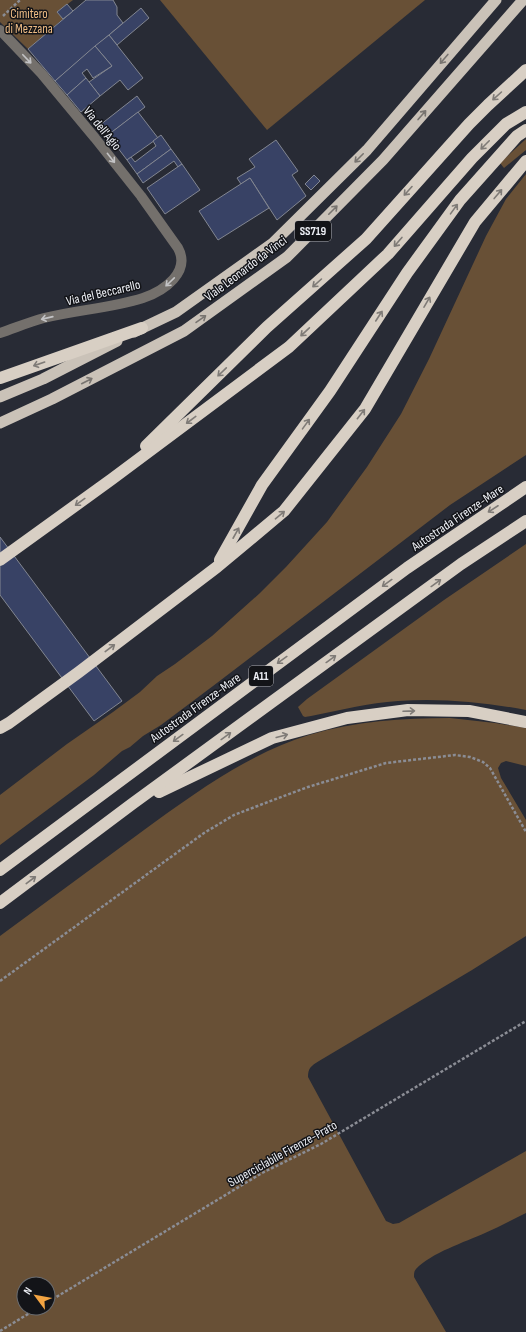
<svg xmlns="http://www.w3.org/2000/svg" width="526" height="1332" font-family="'Sofia Sans Condensed',sans-serif">
	<style>
		.green { fill: #685036; fill-rule: evenodd }
		.building { fill: #384265; stroke: #828691 }
		.lines { fill: none; stroke-linecap: round; stroke-linejoin: round }
		.path { stroke: #8b8d95; stroke-width: 2.5; stroke-dasharray: 3 2; stroke-linecap: butt }
		.minor { stroke: #74706c; stroke-width: 10 }
		.trunk { stroke: #cac2b8; stroke-width: 11 }
		.motorway { stroke: #d8cfc4; stroke-width: 12 }
		.oneway { stroke: #c3c3c5 }
		.oneway2 { stroke: #787470 }
		.oneway3 { stroke: #7f7b77 }
		.labels { text-anchor: middle; stroke-width: 3; stroke-linejoin: round; paint-order: stroke }
		.shield { fill: #131418; stroke: #acadb3; stroke-width: 1 }
		.shield-label { font-size: 12px; font-weight: bold; fill: #edeff5 }
		.park-label { font-size: 13px; fill: #edbb84; stroke: #131418 }
		.street-label { font-size: 13px; fill: #edeff5; stroke: #131418 }
	</style>
	<rect width="100%" height="100%" fill="#282b35"/>
	<g class="green">
		<polygon points="0,0 73,0 57,12 63,19 28,49 0,22"/>
		<polygon points="160,0 425,0 267,130"/>
		<polygon points="526,139 526,150 504,168 500,163"/>
		<polygon points="526,174 526,455 450,505 213,686 161,725 143,736 130,747 122,751 94,775 0,845 0,795 67,744 113,712 140,692 157,676 175,664 212,636 260,593 286,567 327,522 367,467 401,414 429,359 486,236 506,199"/>
		<path d="M 526,544 L 526,710 C 484,702 441,698 398,701 C 369,703 340,710 311,716 L 305,717 L 303,716 L 298,707 L 307,699 L 444,600 Z"/>
		<path d="M 450,718 L 495,723 L 526,728 L 526,766 L 506,761 L 501,763 L 498,768 L 501,778 L 526,820 L 526,936 L 472,970 L 319,1061 C 311,1066 308,1068 308,1077 L 386,1221 L 393,1224 L 399,1223 L 526,1151 L 526,1213 C 512,1220 499,1227 485,1233 C 465,1242 431,1253 416,1269 C 414,1271 414,1274 414,1277 L 446,1332 L 0,1332 L 0,936 C 48,901 96,865 144,830 C 195,793 248,754 309,735 C 355,721 403,718 450,718 ZM 24,1284 L 48,1284 L 48,1308 L 24,1308 Z"/>
	</g>
	<g class="building">
		<polygon points="86,0 113,0 117,7 117,15 123,23 55,81 28,49"/>
		<polygon points="67,4 73,11 63,19 57,12"/>
		<polygon points="141,8 149,18 117,45 109,35"/>
		<polygon points="109,35 143,78 128,90 120,80 100,96 89,82 112,66 95,46"/>
		<polygon points="95,46 112,66 93,78 87,69 82,73 86,78 67,95 55,81"/>
		<polygon points="86,78 100,96 81,112 67,95"/>
		<polygon points="137,96 145,107 108,135 100,125"/>
		<polygon points="138,112 158,138 127,160 108,135"/>
		<polygon points="161,135 171,149 137,174 127,160 131,157 135,162 156,146 153,141"/>
		<polygon points="276,140 298,171 292,175 306,196 277,220 250,178 241,184 237,178 255,167 249,159"/>
		<polygon points="171,149 182,164 178,167 174,161 143,183 137,174"/>
		<polygon points="182,164 200,190 165,214 147,188"/>
		<polygon points="314,175 320,181 311,190 305,184"/>
		<polygon points="250,178 269,208 218,240 199,211"/>
		<polygon points="0,537 122,701 94,721 0,595"/>
	</g>
	<g class="lines">
		<g class="path">
			<polyline points="3,16 20,0"/>
			<polyline points="0,981 204,833 234,815 268,802 308,787 386,763 455,755 470,757 483,762 490,768 526,832"/>
			<polyline points="48,1302 262,1173 321,1144 526,1021"/>
			<polyline points="0,1331 38,1308"/>
		</g>
		<path class="minor" d="M 0,30 L 41,73 L 95,138 L 141,196 L 178,248 C 191,272 164,291 143,298 C 111,308 76,310 44,318 C 29,322 15,328 0,333"/>
		<g class="trunk">
			<polyline points="134,332 176,312 273,243 367,150 496,0"/>
			<polyline points="0,397 43,379 117,341"/>
			<polyline points="0,423 52,399 184,331 287,257 383,160 523,0"/>
		</g>
		<g class="motorway">
			<polyline points="0,378 142,328"/>
			<polyline points="146,446 267,327 366,239 469,124 488,105 526,70"/>
			<polyline points="0,560 112,479 289,347 388,254 472,158 506,124 526,112"/>
			<polyline points="220,560 262,485 330,391 407,273 460,200 517,136 526,130"/>
			<polyline points="0,728 9,723 79,672 217,567 284,511 365,409 475,222 526,161"/>
			<polyline points="159,792 272,738 347,718 408,710 469,711 526,722"/>
			<polyline points="0,870 407,568 526,487"/>
			<polyline points="0,903 132,804 461,564 526,521"/>
		</g>
	</g>
	<defs><path id="oneway-shaft" d="M-6 0H5M1.5-3L5.5 0L1.5 3" fill="none" stroke-width="1.6" stroke-linecap="round" stroke-linejoin="round"/></defs>
	<g class="oneway">
		<use href="#oneway-shaft" transform="translate(27 59) rotate(46)"/>
		<use href="#oneway-shaft" transform="translate(111 158) rotate(52)"/>
		<use href="#oneway-shaft" transform="translate(170 282) rotate(136)"/>
		<use href="#oneway-shaft" transform="translate(47 318) rotate(167)"/>
	</g>
	<g class="oneway2">
		<use href="#oneway-shaft" transform="translate(444 59) rotate(130)"/>
		<use href="#oneway-shaft" transform="translate(422 115) rotate(-49)"/>
		<use href="#oneway-shaft" transform="translate(359 158) rotate(135)"/>
		<use href="#oneway-shaft" transform="translate(333 210) rotate(-45)"/>
		<use href="#oneway-shaft" transform="translate(201 319) rotate(-35)"/>
		<use href="#oneway-shaft" transform="translate(87 381) rotate(-27)"/>
	</g>
	<g class="oneway3">
		<use href="#oneway-shaft" transform="translate(497 96) rotate(138)"/>
		<use href="#oneway-shaft" transform="translate(485 145) rotate(135)"/>
		<use href="#oneway-shaft" transform="translate(408 191) rotate(132)"/>
		<use href="#oneway-shaft" transform="translate(498 194) rotate(-50)"/>
		<use href="#oneway-shaft" transform="translate(454 209) rotate(-54)"/>
		<use href="#oneway-shaft" transform="translate(398 242) rotate(131)"/>
		<use href="#oneway-shaft" transform="translate(317 283) rotate(138)"/>
		<use href="#oneway-shaft" transform="translate(427 302) rotate(-60)"/>
		<use href="#oneway-shaft" transform="translate(379 316) rotate(-57)"/>
		<use href="#oneway-shaft" transform="translate(305 332) rotate(137)"/>
		<use href="#oneway-shaft" transform="translate(39 364) rotate(161)"/>
		<use href="#oneway-shaft" transform="translate(222 372) rotate(136)"/>
		<use href="#oneway-shaft" transform="translate(361 414) rotate(-52)"/>
		<use href="#oneway-shaft" transform="translate(191 420) rotate(143)"/>
		<use href="#oneway-shaft" transform="translate(306 424) rotate(-54)"/>
		<use href="#oneway-shaft" transform="translate(80 502) rotate(144)"/>
		<use href="#oneway-shaft" transform="translate(493 509) rotate(147)"/>
		<use href="#oneway-shaft" transform="translate(280 515) rotate(-40)"/>
		<use href="#oneway-shaft" transform="translate(236 533) rotate(-61)"/>
		<use href="#oneway-shaft" transform="translate(387 583) rotate(144)"/>
		<use href="#oneway-shaft" transform="translate(436 583) rotate(-36)"/>
		<use href="#oneway-shaft" transform="translate(110 648) rotate(-37)"/>
		<use href="#oneway-shaft" transform="translate(331 659) rotate(-36)"/>
		<use href="#oneway-shaft" transform="translate(282 660) rotate(144)"/>
		<use href="#oneway-shaft" transform="translate(409 711) rotate(-2)"/>
		<use href="#oneway-shaft" transform="translate(226 736) rotate(-36)"/>
		<use href="#oneway-shaft" transform="translate(282 736) rotate(-15)"/>
		<use href="#oneway-shaft" transform="translate(178 738) rotate(144)"/>
		<use href="#oneway-shaft" transform="translate(31 880) rotate(-37)"/>
	</g>
	<g class="labels">
		<g class="shield">
			<rect x="295" y="221" width="36" height="20" rx="3"/>
			<rect x="249" y="666" width="24" height="20" rx="3"/>
		</g>
		<g class="shield-label">
			<text x="313" y="235">SS719</text>
			<text x="261" y="680">A11</text>
		</g>
		<g class="park-label">
			<text x="29" y="18">Cimitero<tspan x="29" dy="15">di Mezzana</tspan></text>
		</g>
		<g class="street-label">
			<text transform="translate(103 128) rotate(51)" y="5">Via dell'Agio</text>
			<text transform="translate(245 268) rotate(-37)" y="5">Viale Leonardo da Vinci</text>
			<text transform="translate(103 292) rotate(-13)" y="5">Via del Beccarello</text>
			<text transform="translate(457 517) rotate(-34)" y="5">Autostrada Firenze-Mare</text>
			<text transform="translate(195 707) rotate(-36)" y="5">Autostrada Firenze-Mare</text>
			<text transform="translate(282 1153) rotate(-29)" y="5">Superciclabile Firenze-Prato</text>
		</g>
	</g>
	<g transform="translate(36 1296) rotate(302)"><circle r="19" fill="#131418" stroke="#6a6c70"/>
	<path d="M0-3L7 15L0 10L-7 15Z" fill="#f3a442"/>
	<text y="-6" font-size="11" font-weight="bold" text-anchor="middle" fill="#edeff5">N</text>
	</g>
</svg>
